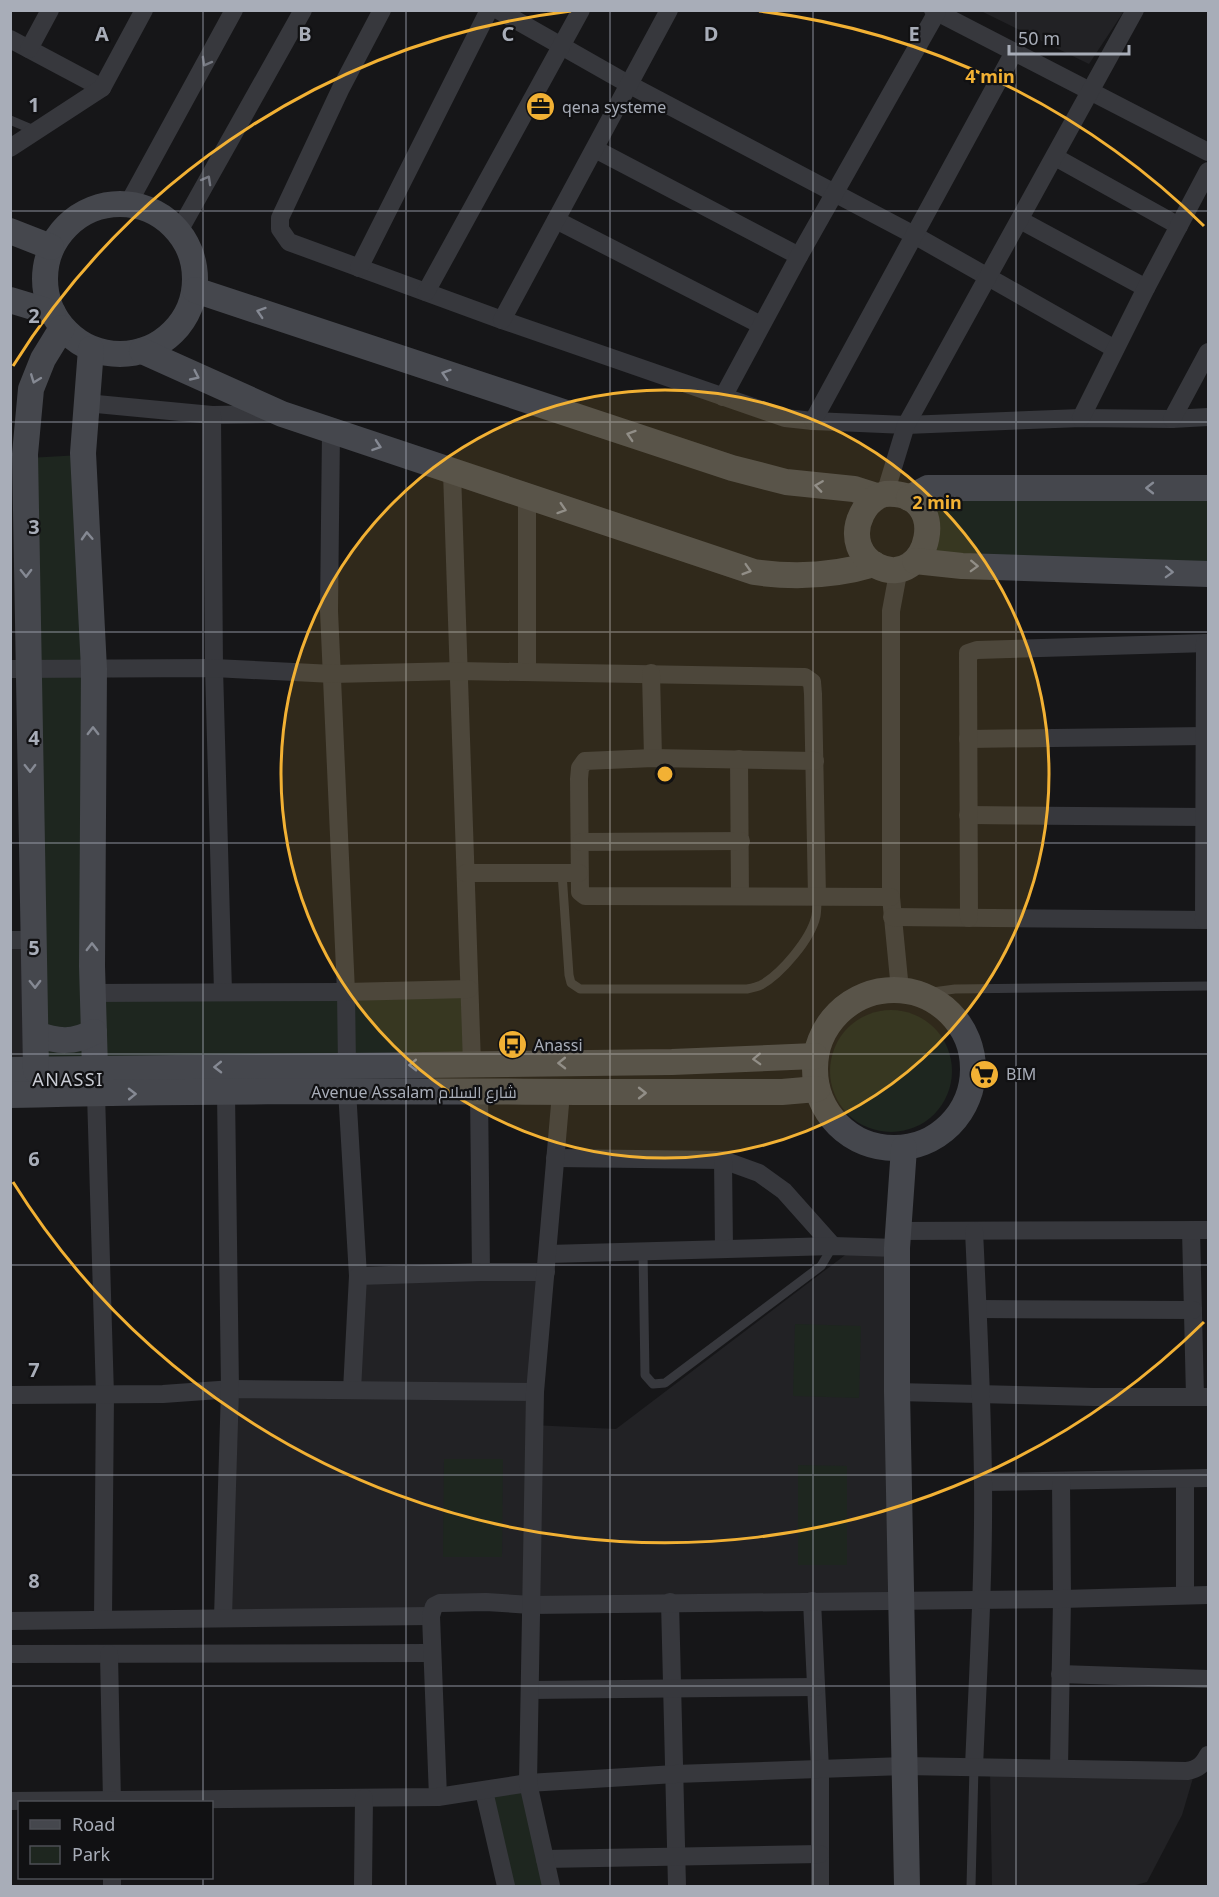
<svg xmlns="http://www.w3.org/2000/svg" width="1219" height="1897" font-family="'Noto Sans',Cairo,sans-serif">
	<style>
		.built { fill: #222225 }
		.green { fill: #1e261f }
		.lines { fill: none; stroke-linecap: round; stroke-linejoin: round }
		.lane { stroke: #37383d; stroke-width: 9 }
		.street { stroke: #37383d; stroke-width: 18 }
		.secondary { stroke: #45474d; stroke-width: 26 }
		.oneway { stroke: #757881 }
		.oneway2 { stroke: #858993 }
		.grid { fill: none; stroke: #a8adb8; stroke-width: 1.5; stroke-opacity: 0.55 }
		.ring { fill: none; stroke: #f2b134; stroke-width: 3 }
		.labels { text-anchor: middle; stroke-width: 4.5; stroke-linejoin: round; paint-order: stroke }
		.poi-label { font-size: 16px; fill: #a8adb8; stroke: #111113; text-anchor: start }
		.street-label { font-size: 16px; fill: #a8adb8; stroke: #111113 }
		.neighbourhood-label { font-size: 18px; letter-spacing: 1.5px; fill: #c9ccd4; stroke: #111113 }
		.grid-label { font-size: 20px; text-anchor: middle; font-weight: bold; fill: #a8adb8; stroke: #111113; stroke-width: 4.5; stroke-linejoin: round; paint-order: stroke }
		.centre { fill: #f2b134; stroke: #111113; stroke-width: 3 }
		.ring-label { font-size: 18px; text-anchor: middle; font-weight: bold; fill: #f2b134; stroke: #111113; stroke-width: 4.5; stroke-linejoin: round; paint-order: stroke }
	</style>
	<rect width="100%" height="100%" fill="#161618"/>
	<g class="built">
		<polygon points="981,11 1124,11 1089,64"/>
		<polygon points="10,940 34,940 36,1044 11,1070"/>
		<polygon points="861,1243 886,1243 903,1594 441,1612 231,1616 234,1392 354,1391 352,1270 547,1267 532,1425 616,1429"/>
		<polygon points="990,1772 1193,1778 1182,1815 1147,1882 1132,1886 992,1886"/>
	</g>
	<g class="green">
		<polygon points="81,455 92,993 469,989 472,1064 36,1070 28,458"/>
		<polygon points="1208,497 1208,562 930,554 926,499"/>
		<circle cx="891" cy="1071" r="61"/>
		<polygon points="795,1324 861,1326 859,1398 793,1396"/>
		<polygon points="444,1459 503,1459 502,1557 443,1557"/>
		<polygon points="798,1465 847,1466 847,1565 798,1565"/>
		<polygon points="521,1775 550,1886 511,1886 483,1785"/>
	</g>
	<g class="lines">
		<g class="lane">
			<polyline points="10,120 36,131"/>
			<path d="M 562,873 L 569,975 L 571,983 L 580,989 L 747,989 C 752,988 757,987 761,985 C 781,974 811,939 816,916 C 817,910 817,903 817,897"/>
			<polyline points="918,994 955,989 1208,986"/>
			<polyline points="643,1251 645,1375 653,1384 665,1383 821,1266 833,1246"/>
			<polyline points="971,1886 974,1767"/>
		</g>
		<g class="street">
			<polyline points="382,10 341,88 280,218 280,229 289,242 502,320 785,418 813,421 906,425 1081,418 1172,419 1208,417"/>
			<polyline points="498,10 630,85 914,235 1115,349"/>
			<polyline points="933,10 1208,152"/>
			<polyline points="10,39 102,88"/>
			<polyline points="29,49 50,10"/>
			<polyline points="10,148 102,88 144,10"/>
			<polyline points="595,149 799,256"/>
			<polyline points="1055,157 1179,226"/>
			<polyline points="128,204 234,10"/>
			<polyline points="556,220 761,325"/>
			<polyline points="1020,220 1146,288"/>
			<polyline points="179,231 303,10"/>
			<polyline points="359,268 489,10"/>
			<polyline points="426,292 581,10"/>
			<polyline points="502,320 669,10"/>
			<polyline points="723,397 799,256 937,12"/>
			<polyline points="86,403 212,415 277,414"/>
			<polyline points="212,415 214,668 223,992"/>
			<polyline points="1081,418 1146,288 1208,171"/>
			<polyline points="1172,419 1208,352"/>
			<polyline points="813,421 1014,52"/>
			<polyline points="331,431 329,611 346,992 347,1066"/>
			<polyline points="452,472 472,1064"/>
			<polyline points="885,494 906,425 1135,10"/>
			<polyline points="527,497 527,672"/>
			<polyline points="899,568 891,611 891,897 900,990"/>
			<polyline points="10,669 214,668 333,674 459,671 805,677 812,682 813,694 817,897"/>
			<polyline points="651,673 653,758"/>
			<polyline points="968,739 1205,736"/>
			<polyline points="739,759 740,896"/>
			<polyline points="815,761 653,758 585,761 580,768 579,779 580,892 585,896 891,897"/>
			<polyline points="968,815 1204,817"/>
			<polyline points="581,842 741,841"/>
			<polyline points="466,873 579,873"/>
			<polyline points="892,917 1208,920"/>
			<polyline points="969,918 968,653 977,650 1208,643"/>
			<polyline points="1204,920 1205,643"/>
			<polyline points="10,940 34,940"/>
			<polyline points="92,993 346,992 469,989"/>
			<polyline points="347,1090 358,1276"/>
			<polyline points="479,1092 481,1272"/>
			<polyline points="96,1094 105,1395 103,1619"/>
			<polyline points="555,1158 723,1160 759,1173 784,1191 833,1246"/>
			<polyline points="723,1160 724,1249"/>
			<polyline points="1191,1230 1195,1397"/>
			<polyline points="898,1231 1208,1230"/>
			<polyline points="548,1254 833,1246 897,1248"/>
			<polyline points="978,1309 1193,1310"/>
			<polyline points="352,1390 358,1276 481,1272 546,1272"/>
			<polyline points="897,1392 1094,1397 1208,1397"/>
			<polyline points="10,1395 163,1394 233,1389 535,1392"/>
			<polyline points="1185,1479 1185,1595"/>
			<polyline points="983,1482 1208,1478"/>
			<polyline points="812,1601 820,1769 820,1886"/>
			<polyline points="670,1602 677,1886"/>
			<polyline points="223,1617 230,1389 226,1093"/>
			<polyline points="10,1621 431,1616"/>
			<polyline points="10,1654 431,1653"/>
			<polyline points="109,1654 112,1802"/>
			<polyline points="1060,1674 1208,1679"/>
			<polyline points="530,1690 816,1687"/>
			<path d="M 974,1767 C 978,1671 984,1576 983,1481 C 982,1397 978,1314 974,1231"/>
			<polyline points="1059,1767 1062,1599 1061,1481"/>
			<polyline points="484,1791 506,1886"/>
			<polyline points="438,1797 431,1616 434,1606 440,1603 486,1602 531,1605 1062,1599 1208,1595"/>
			<path d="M 10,1801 L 438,1797 L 528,1783 L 675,1774 L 904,1766 L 1187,1771 C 1199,1769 1203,1764 1208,1755"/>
			<polyline points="545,1859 820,1854"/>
			<polyline points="112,1886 112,1878"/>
			<polyline points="363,1886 364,1798"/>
			<polyline points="551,1886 528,1783 535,1392 561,1093"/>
		</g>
		<g class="secondary">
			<circle cx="120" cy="279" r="75"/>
			<polyline points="10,231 51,247"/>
			<polyline points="195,290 732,468 786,482 854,489 876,496"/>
			<polyline points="10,300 53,313"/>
			<polyline points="91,349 83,453 94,669 92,966 95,1069"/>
			<path d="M 142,351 L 282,414 L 754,572 C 796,578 834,576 874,564"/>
			<path d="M 885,494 C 954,489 929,592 877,566 C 869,562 862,554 859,546 C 852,525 865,499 885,494 Z"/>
			<polyline points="909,498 928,488 1208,488"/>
			<polyline points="915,561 962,566 1208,574"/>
			<circle cx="894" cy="1069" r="79"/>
			<path d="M 36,1034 C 58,1042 73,1043 94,1032"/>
			<polyline points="10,1070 672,1062 815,1056"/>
			<polyline points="36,1070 25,454 31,389 43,359 62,328"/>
			<path d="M 10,1095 C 267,1088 525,1093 782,1092 L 817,1089"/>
			<polyline points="904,1148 897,1248 897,1392 907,1886"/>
		</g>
	</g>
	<defs><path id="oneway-chevron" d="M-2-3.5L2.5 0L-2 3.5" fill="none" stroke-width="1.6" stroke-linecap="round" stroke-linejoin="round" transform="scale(1.5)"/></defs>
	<g class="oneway">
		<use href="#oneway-chevron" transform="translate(206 62) rotate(119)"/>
		<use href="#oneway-chevron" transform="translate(207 180) rotate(-61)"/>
	</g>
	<g class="oneway2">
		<use href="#oneway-chevron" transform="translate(261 312) rotate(-162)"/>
		<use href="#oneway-chevron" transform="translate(446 374) rotate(-162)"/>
		<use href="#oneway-chevron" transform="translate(195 376) rotate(25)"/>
		<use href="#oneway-chevron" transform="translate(35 379) rotate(111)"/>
		<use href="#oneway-chevron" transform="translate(631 435) rotate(-162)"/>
		<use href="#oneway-chevron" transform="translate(377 446) rotate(19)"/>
		<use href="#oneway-chevron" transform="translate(819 486) rotate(-172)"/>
		<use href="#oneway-chevron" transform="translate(1150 488) rotate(-180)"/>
		<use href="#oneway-chevron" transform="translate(562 509) rotate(18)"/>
		<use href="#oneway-chevron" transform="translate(87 536) rotate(-93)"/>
		<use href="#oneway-chevron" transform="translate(974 566) rotate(2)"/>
		<use href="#oneway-chevron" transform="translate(747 570) rotate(17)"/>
		<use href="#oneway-chevron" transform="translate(1169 572) rotate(2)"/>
		<use href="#oneway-chevron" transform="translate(26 573) rotate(89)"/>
		<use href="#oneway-chevron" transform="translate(93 731) rotate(-90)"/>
		<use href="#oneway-chevron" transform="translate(30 768) rotate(89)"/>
		<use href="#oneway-chevron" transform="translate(92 947) rotate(-90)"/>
		<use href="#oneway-chevron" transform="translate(35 984) rotate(89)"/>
		<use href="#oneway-chevron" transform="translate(757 1059) rotate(178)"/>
		<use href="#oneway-chevron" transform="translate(562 1063) rotate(179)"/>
		<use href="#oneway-chevron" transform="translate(413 1065) rotate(179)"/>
		<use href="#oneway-chevron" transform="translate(218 1067) rotate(179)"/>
		<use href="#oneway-chevron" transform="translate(642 1093)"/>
		<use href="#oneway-chevron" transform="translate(132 1094) rotate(-1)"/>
	</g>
	<path class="grid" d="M 203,10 L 203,1802M 406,10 L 406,1886M 610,10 L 610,1886M 813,10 L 813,1886M 1016,10 L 1016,1886M 10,211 L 1208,211M 10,422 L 1208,422M 10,632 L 1208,632M 10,843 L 1208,843M 10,1054 L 1208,1054M 10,1265 L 1208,1265M 10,1475 L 1208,1475M 10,1686 L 1208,1686M 203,1878 L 203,1886"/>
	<circle cx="665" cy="774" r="384" fill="#f2b134" fill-opacity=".12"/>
	<g class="ring">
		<circle cx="665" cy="774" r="384"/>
		<path d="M1204 1322A769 769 0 0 1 13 1182M13 366A769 769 0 0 1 571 11M759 11A769 769 0 0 1 1204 226"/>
	</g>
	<defs>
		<symbol id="office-disc" viewBox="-11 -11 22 22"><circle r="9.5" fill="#f2b134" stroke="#111113"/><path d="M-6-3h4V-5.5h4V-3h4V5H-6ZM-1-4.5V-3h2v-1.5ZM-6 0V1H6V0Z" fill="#111"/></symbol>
		<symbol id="bus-disc" viewBox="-11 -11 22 22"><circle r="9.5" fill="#f2b134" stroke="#111113"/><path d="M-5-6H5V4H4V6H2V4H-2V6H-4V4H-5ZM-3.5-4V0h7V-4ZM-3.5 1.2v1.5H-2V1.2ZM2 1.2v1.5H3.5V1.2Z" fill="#111"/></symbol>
		<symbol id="supermarket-disc" viewBox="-11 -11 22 22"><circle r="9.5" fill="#f2b134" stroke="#111113"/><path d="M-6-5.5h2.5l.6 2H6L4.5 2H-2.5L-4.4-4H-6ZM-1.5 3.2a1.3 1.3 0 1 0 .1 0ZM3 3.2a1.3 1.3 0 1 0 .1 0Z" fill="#111"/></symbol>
	</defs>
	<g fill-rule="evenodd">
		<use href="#office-disc" x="524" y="90" width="33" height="33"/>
		<use href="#bus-disc" x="496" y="1028" width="33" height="33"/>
		<use href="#supermarket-disc" x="968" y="1058" width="33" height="33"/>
	</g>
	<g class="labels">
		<g class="poi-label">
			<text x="562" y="113">qena systeme</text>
			<text x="534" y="1051">Anassi</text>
			<text x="1006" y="1080">BIM</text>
		</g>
		<g class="street-label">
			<text x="414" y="1098">Avenue Assalam شارع السلام</text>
		</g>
		<g class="neighbourhood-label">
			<text x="68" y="1086">ANASSI</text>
		</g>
	</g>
	<g class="grid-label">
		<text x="102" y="41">A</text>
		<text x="305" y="41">B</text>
		<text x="508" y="41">C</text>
		<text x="711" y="41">D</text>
		<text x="914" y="41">E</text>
		<text x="34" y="112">1</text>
		<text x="34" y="323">2</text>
		<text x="34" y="534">3</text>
		<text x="34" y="745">4</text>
		<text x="34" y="955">5</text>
		<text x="34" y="1166">6</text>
		<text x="34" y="1377">7</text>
		<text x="34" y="1588">8</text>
	</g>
	<circle cx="665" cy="774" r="9" class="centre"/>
	<g class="ring-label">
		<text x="990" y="83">4 min</text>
		<text x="937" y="509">2 min</text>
	</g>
	<rect width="1219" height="1897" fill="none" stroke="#a8adb8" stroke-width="24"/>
	<rect x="18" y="1801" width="195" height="78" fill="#111113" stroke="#4d4f55" stroke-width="1.5"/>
	<rect x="30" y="1820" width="30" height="9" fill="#45474d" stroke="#4d4f55" stroke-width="1.5"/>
	<text x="72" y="1831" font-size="18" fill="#a8adb8">Road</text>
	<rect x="30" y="1846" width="30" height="18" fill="#1e261f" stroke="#4d4f55" stroke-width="1.5"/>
	<text x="72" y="1861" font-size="18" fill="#a8adb8">Park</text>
	<path d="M1009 45v9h120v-9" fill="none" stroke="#a8adb8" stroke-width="3"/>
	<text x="1018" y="45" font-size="18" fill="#a8adb8" stroke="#111113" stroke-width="4.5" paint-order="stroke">50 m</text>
</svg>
